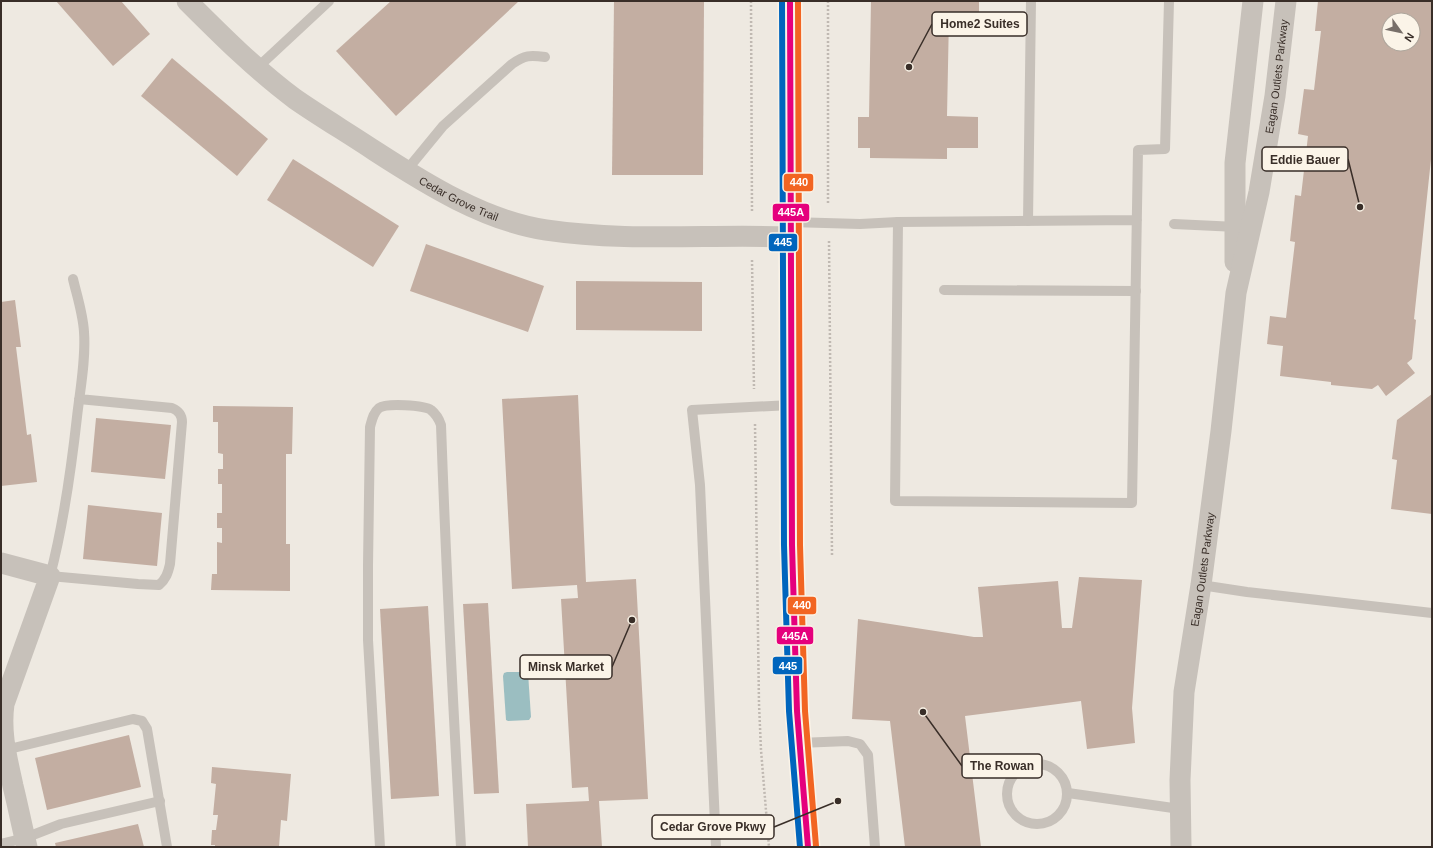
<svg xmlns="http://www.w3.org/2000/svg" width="1433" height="848" font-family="Helvetica,sans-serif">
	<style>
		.water { fill: #9bbec1 }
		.building { fill: #c3aea2; fill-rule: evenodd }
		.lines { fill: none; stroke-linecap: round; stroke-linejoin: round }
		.path { stroke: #c0b9b2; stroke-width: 2.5; stroke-dasharray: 2 2; stroke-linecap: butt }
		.lane { stroke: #c7c1ba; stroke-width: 10 }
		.street { stroke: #c7c1ba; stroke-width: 21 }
		.secondary { stroke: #b8b1aa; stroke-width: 22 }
		.bus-1-casing { stroke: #fbf4e8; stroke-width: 9 }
		.bus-2-casing { stroke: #fbf4e8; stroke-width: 9 }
		.bus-3-casing { stroke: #fbf4e8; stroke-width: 9 }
		.bus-1 { stroke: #e5007d; stroke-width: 6 }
		.bus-2 { stroke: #0065bd; stroke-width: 6 }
		.bus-3 { stroke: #f26522; stroke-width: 6 }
		.labels { text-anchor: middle; stroke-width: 3.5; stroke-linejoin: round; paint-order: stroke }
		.street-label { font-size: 11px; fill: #392e28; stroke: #fbf4e8 }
		.leader { fill: none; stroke: #392e28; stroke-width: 1.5 }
		.callout-dot { fill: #392e28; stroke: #fbf4e8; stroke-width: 1.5 }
		.callout { fill: #fbf4e8; stroke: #392e28; stroke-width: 1.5 }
		.callout-label { font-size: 12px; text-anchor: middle; font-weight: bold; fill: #392e28 }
		.line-badge { stroke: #fbf4e8; stroke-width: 1.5 }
		.badge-label { font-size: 11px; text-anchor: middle; font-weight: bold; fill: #fff }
	</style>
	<rect width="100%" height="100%" fill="#eee9e1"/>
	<polygon class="water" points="507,672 526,672 528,673 531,717 529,720 508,721 506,720 503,676 504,673"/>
	<g class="building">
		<polygon points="56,1 121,1 150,34 113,66"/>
		<polygon points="391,1 519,1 396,116 336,51"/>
		<polygon points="614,1 704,1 703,175 612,175"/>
		<polygon points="871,1 979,1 979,17 949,16 947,116 978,117 978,148 947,148 947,159 870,158 870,148 858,148 858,117 869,117"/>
		<path d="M 1318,1 L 1432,1 L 1432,150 L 1414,319 L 1416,320 L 1412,359 L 1407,363 L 1415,373 L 1386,396 L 1378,385 L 1372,389 L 1331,385 L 1331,382 L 1280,376 L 1283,346 L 1267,344 L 1270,316 L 1286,318 L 1295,242 L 1290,241 L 1295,195 L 1301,196 L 1308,136 L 1298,134 L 1304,89 L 1314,90 L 1321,31 L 1315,31 ZM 1389,20 L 1413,20 L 1413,44 L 1389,44 Z"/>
		<polygon points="172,58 268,139 237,176 141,96"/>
		<polygon points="293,159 399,226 373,267 267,200"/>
		<polygon points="426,244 544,286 528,332 410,291"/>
		<polygon points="576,281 702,282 702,331 576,330"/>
		<polygon points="15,300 21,347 16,347 27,435 31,434 37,482 1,486 1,302"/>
		<polygon points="1432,394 1432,514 1391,509 1397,460 1392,459 1397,420"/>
		<polygon points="578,395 586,582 636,579 648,799 599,801 602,847 528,847 526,804 589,801 588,787 572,788 561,599 578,598 577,585 512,589 502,399"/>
		<polygon points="213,406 293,407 292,454 286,454 286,544 290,544 290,591 211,590 212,574 217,574 217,542 222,543 222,528 217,528 217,513 222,513 222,484 218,484 218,469 223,469 223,454 218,453 218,422 213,422"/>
		<polygon points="96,418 171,425 165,479 91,472"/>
		<polygon points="88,505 162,513 157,566 83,559"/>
		<polygon points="1079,577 1142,580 1132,708 1135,743 1087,749 1081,701 965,716 981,847 905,847 890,721 852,719 858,619 974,637 983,637 978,587 1058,581 1062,628 1072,628"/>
		<polygon points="488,603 499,793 474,794 463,604"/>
		<polygon points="428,606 439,796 391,799 380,609"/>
		<polygon points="129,735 141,787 47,810 35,758"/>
		<polygon points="212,767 291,774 287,821 281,820 279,847 215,847 215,845 211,845 212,830 216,830 218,815 213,815 216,784 211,783"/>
		<polygon points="138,824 144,847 56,847 55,843"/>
	</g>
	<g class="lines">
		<g class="path">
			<polyline points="751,1 752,213"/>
			<polyline points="828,1 828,204"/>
			<polyline points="829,241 832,555"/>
			<polyline points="752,260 754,389"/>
			<polyline points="755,424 759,704 761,750 769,847"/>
		</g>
		<g class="lane">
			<polyline points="257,68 329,1"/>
			<path d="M 406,171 L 443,126 L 512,64 C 525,55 530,55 545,57"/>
			<polyline points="1137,220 898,222 895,501 1132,503 1138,150 1165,149 1169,1"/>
			<polyline points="1028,221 1031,1"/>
			<polyline points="790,222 860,224 898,222"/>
			<polyline points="1174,224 1237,227"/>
			<path d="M 73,279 C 77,296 83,314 84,332 C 86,360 80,390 77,417 C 71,471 64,523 50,576 L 138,584 L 159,585 C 166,579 168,573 170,564 L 182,422 C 182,415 179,411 172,408 L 79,399"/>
			<polyline points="944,290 1136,291"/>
			<polyline points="1201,585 1247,592 1432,613"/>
			<polyline points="799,743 848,741 860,744 868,755 875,847"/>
			<polyline points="5,750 133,719 142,721 147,729 167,847"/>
			<circle cx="1037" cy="794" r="30"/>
			<polyline points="1068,793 1180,809"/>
			<polyline points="1,844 25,838 61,824 160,801"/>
			<path d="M 380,847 L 368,640 L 368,566 L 370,427 C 372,420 373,413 379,408 C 386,403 424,405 431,410 C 436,414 439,419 441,425 C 446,566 453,706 461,847"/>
			<polyline points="716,847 700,485 692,410 791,405"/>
		</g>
		<g class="street">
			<path id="s1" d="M 187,1 C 221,35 256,70 295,99 C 321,117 348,133 375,151 C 426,184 485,221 546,230 C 627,242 709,234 790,237"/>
			<polyline points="1235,262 1235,163 1253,1"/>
			<path d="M 1,563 L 50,576 L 4,704 C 0,733 7,758 13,786 C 18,806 22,827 27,847"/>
			<path id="s2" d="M 1181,847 L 1180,780 L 1184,692 L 1201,585 L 1221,431 L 1236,293 L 1259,192 L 1275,96 L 1286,1"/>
		</g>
		<polyline class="secondary" points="790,1 792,545 797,711 808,847"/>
		<defs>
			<polyline id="bus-1" points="790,1 792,545 797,711 808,847"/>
			<polyline id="bus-2" points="782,1 784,545 789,711 800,847"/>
			<polyline id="bus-3" points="798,1 800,545 805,711 816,846"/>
		</defs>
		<use href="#bus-1" class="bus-1-casing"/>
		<use href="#bus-2" class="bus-2-casing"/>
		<use href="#bus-3" class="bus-3-casing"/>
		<use href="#bus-1" class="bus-1"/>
		<use href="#bus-2" class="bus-2"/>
		<use href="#bus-3" class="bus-3"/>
	</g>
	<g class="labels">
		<g class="street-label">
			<text dy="4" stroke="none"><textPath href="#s2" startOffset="778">Eagan Outlets Parkway</textPath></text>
			<text dy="4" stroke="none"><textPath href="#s1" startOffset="338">Cedar Grove Trail</textPath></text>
			<text dy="4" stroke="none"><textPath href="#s2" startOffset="279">Eagan Outlets Parkway</textPath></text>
		</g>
	</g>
	<path class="leader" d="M909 67L932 24M1360 207L1348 159M632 620L612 667M923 712L962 766M838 801L774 827"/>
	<g class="callout-dot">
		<circle cx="909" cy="67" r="4"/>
		<circle cx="1360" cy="207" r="4"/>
		<circle cx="632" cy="620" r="4"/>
		<circle cx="923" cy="712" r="4"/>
		<circle cx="838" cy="801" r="4"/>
	</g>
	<g class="callout">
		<rect x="932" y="12" width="95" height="24" rx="4"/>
		<rect x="1262" y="147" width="86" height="24" rx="4"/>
		<rect x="520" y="655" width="92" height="24" rx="4"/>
		<rect x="962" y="754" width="80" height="24" rx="4"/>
		<rect x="652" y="815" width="122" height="24" rx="4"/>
	</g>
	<g class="callout-label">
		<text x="980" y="28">Home2 Suites</text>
		<text x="1305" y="164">Eddie Bauer</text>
		<text x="566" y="671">Minsk Market</text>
		<text x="1002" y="770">The Rowan</text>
		<text x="713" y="831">Cedar Grove Pkwy</text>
	</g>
	<g class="line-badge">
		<rect x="783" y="173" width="31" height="19" rx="4" fill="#f26522"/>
		<rect x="772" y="203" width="38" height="19" rx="4" fill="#e5007d"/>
		<rect x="768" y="233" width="30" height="19" rx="4" fill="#0065bd"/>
		<rect x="787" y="596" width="30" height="19" rx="4" fill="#f26522"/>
		<rect x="776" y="626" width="38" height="19" rx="4" fill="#e5007d"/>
		<rect x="772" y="656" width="31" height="19" rx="4" fill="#0065bd"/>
	</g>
	<g class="badge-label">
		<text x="799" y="186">440</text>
		<text x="791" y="216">445A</text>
		<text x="783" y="246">445</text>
		<text x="802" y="609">440</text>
		<text x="795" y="640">445A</text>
		<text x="788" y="670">445</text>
	</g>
	<rect width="1433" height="848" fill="none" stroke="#392e28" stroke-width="4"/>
	<g transform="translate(1401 32) rotate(123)"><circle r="19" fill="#fbf4e8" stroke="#ada59b"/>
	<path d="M0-3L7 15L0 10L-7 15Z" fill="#786f69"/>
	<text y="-6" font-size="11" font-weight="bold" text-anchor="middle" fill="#392e28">N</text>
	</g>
</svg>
